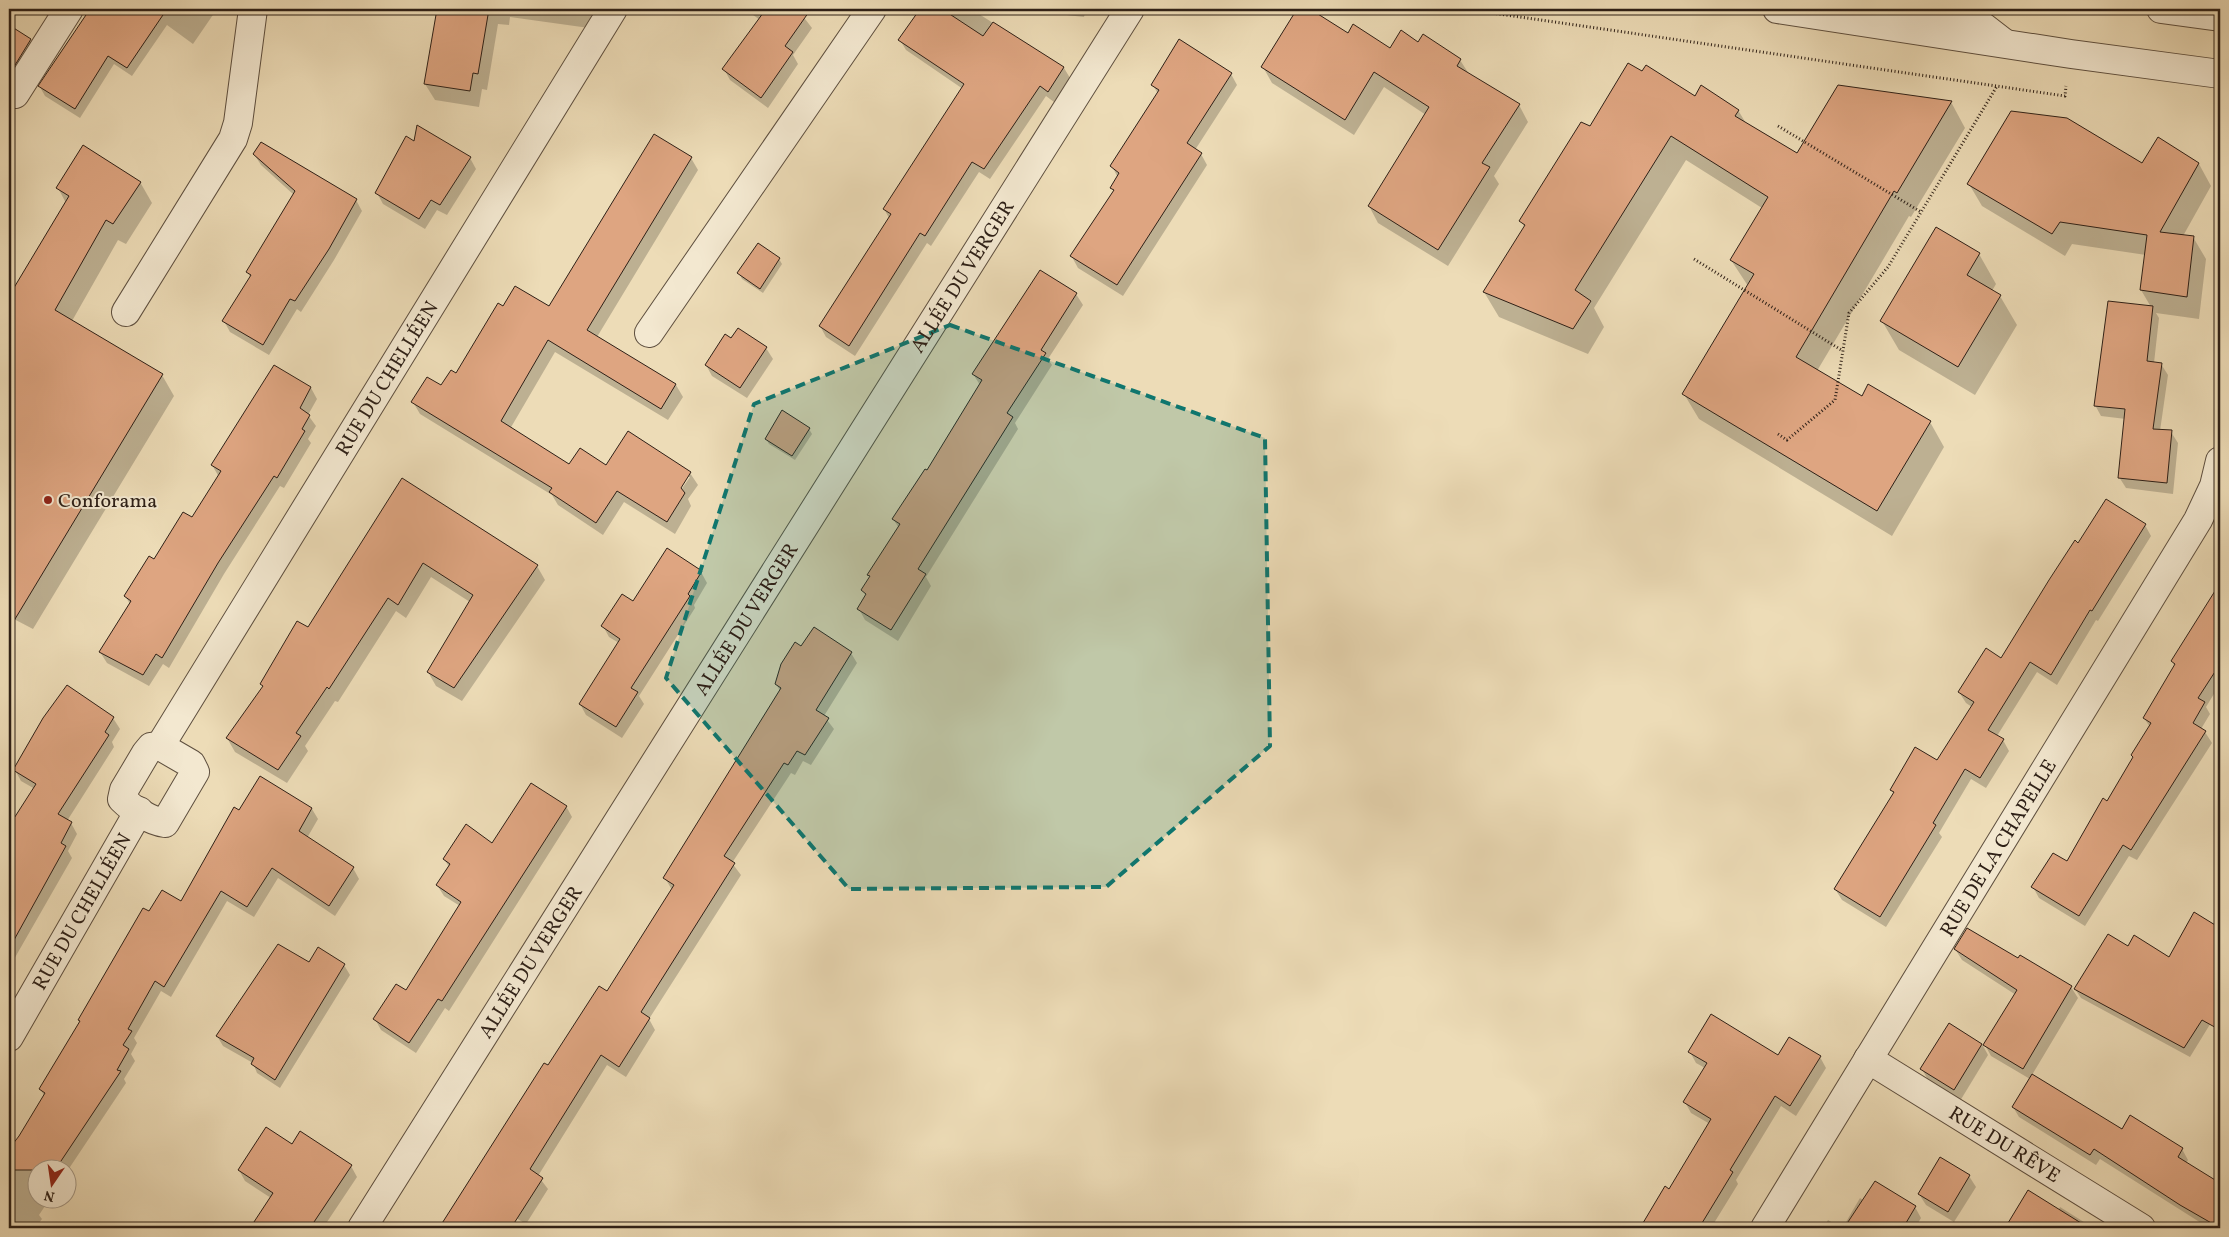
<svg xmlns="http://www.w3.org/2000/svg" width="2229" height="1237" font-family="Vollkorn,serif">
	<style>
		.shadow { fill: #0003; fill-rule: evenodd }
		.building { fill: #dea581; stroke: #2e2017 }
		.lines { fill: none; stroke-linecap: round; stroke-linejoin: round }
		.minor-casing { stroke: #5e4f3f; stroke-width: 30 }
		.path { stroke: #2e2017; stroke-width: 3; stroke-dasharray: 1 2.5; stroke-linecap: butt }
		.minor { stroke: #f3e8d0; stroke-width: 28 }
		.marked { fill: #0f766e; fill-opacity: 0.2; stroke: #0f766e; stroke-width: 4; stroke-dasharray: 10 6; stroke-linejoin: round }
		.poi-dot { fill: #8f2418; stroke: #f3e8d0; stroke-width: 2 }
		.labels { text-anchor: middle; stroke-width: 4; stroke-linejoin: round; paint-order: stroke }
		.street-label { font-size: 20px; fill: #2e2017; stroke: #f3e8d0 }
		.poi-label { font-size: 20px; fill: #2e2017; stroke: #f3e8d0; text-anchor: start }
	</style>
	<rect width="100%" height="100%" fill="#eddcb7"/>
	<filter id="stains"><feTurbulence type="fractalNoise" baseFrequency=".004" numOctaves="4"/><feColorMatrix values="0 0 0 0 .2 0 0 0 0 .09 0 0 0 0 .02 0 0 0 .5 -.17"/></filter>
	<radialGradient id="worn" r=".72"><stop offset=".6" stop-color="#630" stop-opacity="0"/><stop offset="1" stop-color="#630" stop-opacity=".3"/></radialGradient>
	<g class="shadow">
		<polygon points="91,9 217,9 193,44 167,25 132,76 114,64 80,118 45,96 40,87"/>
		<polygon points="390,9 592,9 589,28 510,17 509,25 498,24 487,90 482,89 479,107 435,100 425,84 437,15"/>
		<polygon points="745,9 805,9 802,15 812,28 793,55 798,64 768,108 730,80 724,69 760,20"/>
		<polygon points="920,9 971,9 1064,68 1070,78 1054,102 1046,96 990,179 979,172 931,246 927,243 855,356 826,337 820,326 889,218 884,209 963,89 906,50 900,40"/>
		<polygon points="1014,9 1086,9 1084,17"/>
		<polygon points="1298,9 1307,9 1348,35 1390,49 1419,43 1460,60 1469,74 1519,105 1528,122 1494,176 1499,184 1448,266 1378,223 1369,206 1426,115 1384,87 1354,135 1272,83 1263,67"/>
		<polygon points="9,27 30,40 42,61 13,107 11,116 13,123 9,129"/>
		<polygon points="1643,72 1695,97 1738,110 1747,125 1797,155 1951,102 1965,128 1911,217 1909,216 1817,371 1862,398 1930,422 1944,447 1892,536 1699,419 1684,394 1748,286 1731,260 1762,208 1686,160 1594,308 1604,327 1588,354 1499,317 1484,292 1525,228 1521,221 1590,128"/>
		<polygon points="1231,74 1237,85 1195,150 1201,154 1207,165 1123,296 1078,268 1072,257 1114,192 1112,188 1118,178 1112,166 1158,94 1153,85"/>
		<polygon points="415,143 470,158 476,169 447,215 437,210 425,229 383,204 377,193"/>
		<polygon points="254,154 356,200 362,211 334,260 301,312 297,309 269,355 230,332 224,321 251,278 247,272 294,195 261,165"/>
		<path d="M 691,158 L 698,170 L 597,337 L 676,385 L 683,397 L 668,420 L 555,352 L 510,429 L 569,466 L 606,466 L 629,433 L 690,473 L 698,485 L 688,499 L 691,506 L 675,534 L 624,502 L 603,535 L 558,505 L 552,495 L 420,414 L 413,402 L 442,387 L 456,375 L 503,307 L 549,308 ZM 687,477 L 690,477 L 678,494 L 676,492 Z"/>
		<polygon points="2143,164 2199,164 2211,186 2183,236 2193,237 2206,259 2199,319 2156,313 2159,318 2154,363 2161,364 2168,375 2160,431 2171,432 2178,443 2173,494 2126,488 2119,477 2126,419 2101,416 2095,405 2151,307 2141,290 2146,255 2072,244 2065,256 1982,206 1969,184"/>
		<polygon points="140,182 152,203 126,244 118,240 72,321 162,375 174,396 33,629 10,617 9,620 9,283 16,287 66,203 58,188"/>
		<polygon points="1979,254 1996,284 1992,291 2000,296 2017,325 1975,395 1899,350 1882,321"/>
		<polygon points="779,259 782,264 763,293 742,279 739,273"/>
		<polygon points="1076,294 1083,305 1048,359 1052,365 1015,423 1018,429 926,577 931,586 898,641 865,620 859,609 866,596 863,591 871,578 869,575 899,528 893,519 928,472 980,385 973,374"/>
		<polygon points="738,329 766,348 773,359 747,398 712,376 706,365"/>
		<polygon points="274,367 311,388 317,399 308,415 316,426 308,439 311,443 284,488 280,486 224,574 169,668 163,664 149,686 107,663 100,652 130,604 125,596 192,519 219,477 212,465"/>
		<polygon points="782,412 809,429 812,434 795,460 769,444 766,439"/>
		<polygon points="403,480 537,566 545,580 462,701 436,686 428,672 470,602 431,577 406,618 396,611 338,702 335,701 305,746 308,751 287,783 235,752 227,738 263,687 261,684 308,629"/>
		<polygon points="2145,525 2151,536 2098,621 2096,620 2057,685 2037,672 1997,736 2003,740 2009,751 1986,788 1971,779 1939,833 1942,837 1886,927 1842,900 1835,889 1894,794 1891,790 1937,762 1972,707 1966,703 1959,692 2001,660 2079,545"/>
		<polygon points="701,572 707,583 694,605 695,608 639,696 644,704 622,738 586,715 580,704 619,643 609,637 603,626 634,603"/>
		<polygon points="2220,584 2220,684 2206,707 2210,714 2201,729 2205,732 2212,743 2137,860 2129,856 2085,926 2039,898 2033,887 2067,863 2108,802 2150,727 2144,718 2175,667 2172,661"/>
		<polygon points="802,648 851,653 857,663 824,716 834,729 811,765 803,761 795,775 791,773 732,863 741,875 649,1019 655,1030 626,1077 607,1065 538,1176 548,1189 526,1224 511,1215 503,1228 441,1228 544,1064 549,1067 607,992 672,890 665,878 780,691 776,684"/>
		<polygon points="113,718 120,729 112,742 114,747 67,821 71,823 77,834 68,851 72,858 9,968 9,828 35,789 21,781 15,770"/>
		<polygon points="566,806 572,817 449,1011 445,1008 416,1053 381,1030 375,1019 406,991 460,906 444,896 437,885 449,867 444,859 493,845"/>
		<polygon points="312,809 318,819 307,838 353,868 359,879 335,916 278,878 254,917 227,901 171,997 161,991 134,1038 137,1043 131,1054 135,1061 124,1079 126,1083 68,1170 38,1170 38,1200 49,1200 39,1215 42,1219 35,1228 9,1228 9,1151 20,1137 45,1097 40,1089 149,913 181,902 240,812"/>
		<polygon points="2194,914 2220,929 2220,1008 2190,1057 2081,998 2075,989 2128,947 2170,959"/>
		<polygon points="319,948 344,965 350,975 280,1088 257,1073 253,1063 223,1046 217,1036 309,964"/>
		<polygon points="1955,949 2018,960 2071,987 2078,998 2032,1075 2122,1131 2182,1149 2188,1160 2186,1163 2220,1184 2220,1228 2209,1228 2100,1159 2096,1165 2019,1117 2013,1107 2030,1079 1991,1056 1985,1045 2016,995 1962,960"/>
		<polygon points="1982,1044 1988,1055 1960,1101 1928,1080 1922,1069"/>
		<polygon points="1690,1052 1820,1057 1826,1068 1796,1116 1781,1106 1736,1180 1738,1184 1711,1228 1642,1228 1669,1191 1710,1124 1691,1113 1685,1102 1705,1068 1696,1063"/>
		<polygon points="293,1145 351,1166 357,1177 323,1228 252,1228 271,1198 245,1181 239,1170"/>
		<polygon points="1969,1176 1976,1187 1954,1222 1926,1205 1919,1194"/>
		<polygon points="2028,1192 2058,1211 2060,1207 2087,1224 2089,1228 2006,1228"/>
		<polygon points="1860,1198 1864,1201 1915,1207 1921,1218 1915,1228 1850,1228 1846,1222"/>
		<polygon points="1828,1220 1841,1228 1823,1228"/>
	</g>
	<g class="building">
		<polygon points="90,9 167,9 127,68 108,56 75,109 38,86"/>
		<polygon points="437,9 489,9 478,74 473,73 470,91 424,84"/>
		<polygon points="766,9 811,9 785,46 793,52 761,98 722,69"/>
		<polygon points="920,9 942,9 983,36 993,22 1064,67 1048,92 1040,86 984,169 972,162 925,236 920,233 849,346 819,326 891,214 883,209 964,84 898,40"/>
		<polygon points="1297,9 1310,9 1348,33 1353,24 1390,48 1401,30 1418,42 1423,34 1461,59 1457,66 1520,104 1482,163 1490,167 1438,250 1368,206 1429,107 1374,72 1345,120 1261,67"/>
		<polygon points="9,25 31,39 12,70 9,68"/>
		<polygon points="1179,39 1232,73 1187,143 1202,153 1117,285 1070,256 1114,190 1110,188 1119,173 1110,166 1159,90 1151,85"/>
		<polygon points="1628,63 1642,71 1646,65 1695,96 1701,85 1739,110 1735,116 1797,153 1838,85 1952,101 1897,193 1894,191 1796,357 1862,396 1868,384 1931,421 1877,511 1682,394 1754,274 1730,260 1768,197 1671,136 1575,290 1591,301 1573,329 1483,292 1525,225 1519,221 1581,122 1590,126"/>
		<polygon points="2011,111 2067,118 2142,163 2158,137 2199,163 2160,232 2194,236 2187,297 2140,290 2147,235 2060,222 2052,234 1967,184"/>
		<polygon points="417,125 471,157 440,205 431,200 419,219 375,193 406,136 414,141"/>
		<polygon points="654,134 692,157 587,330 676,384 661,409 548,340 501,421 569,464 580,448 606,465 628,431 691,472 681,488 685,493 667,522 617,491 596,523 549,492 552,488 411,402 427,377 441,385 451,370 456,373 498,303 503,306 515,286 549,306"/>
		<polygon points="261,142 357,199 329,249 295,301 290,299 263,345 222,321 251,275 246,272 295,191 253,154"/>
		<polygon points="83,145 141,182 113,224 106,220 55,310 163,374 9,629 9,296 69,196 56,188"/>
		<polygon points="1936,227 1980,253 1967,275 2001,295 1958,367 1880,321"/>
		<polygon points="758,243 780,258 760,289 737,273"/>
		<polygon points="1040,270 1077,293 1041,350 1046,353 1007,413 1013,417 918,569 926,574 891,630 857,609 866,594 861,590 870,576 867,575 900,524 892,519 925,469 927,470 982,380 972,374"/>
		<polygon points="2108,301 2153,306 2147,361 2162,363 2153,429 2172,430 2167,483 2118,478 2125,409 2094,406"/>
		<polygon points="738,328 767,347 740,388 705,365 725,334 731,338"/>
		<polygon points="274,365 311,387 300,408 310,415 302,429 305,431 277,478 274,476 218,563 162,658 156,654 143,675 99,652 131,601 124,596 149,556 154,559 183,512 192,517 221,471 211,465"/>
		<polygon points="782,410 810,428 792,456 765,439"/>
		<polygon points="402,478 538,565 454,688 427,672 473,595 423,563 398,605 388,598 329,689 327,687 296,733 301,736 278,770 226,738 263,686 260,684 297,621 308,627"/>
		<polygon points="2106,499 2146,524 2092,611 2090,610 2051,675 2030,662 1988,730 2004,739 1980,778 1965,769 1933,823 1936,825 1880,917 1834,889 1894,792 1890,790 1915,747 1937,760 1974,702 1958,692 1986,648 2001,658 2049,580 2075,540 2078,543"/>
		<polygon points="667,548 702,571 688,594 690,596 631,688 638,692 616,727 579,704 620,639 601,626 622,594 633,601"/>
		<polygon points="2220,583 2220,664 2198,698 2205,702 2193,723 2206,731 2131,850 2123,845 2079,916 2031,887 2053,853 2067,861 2103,798 2107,801 2133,757 2131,755 2151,723 2143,718 2175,664 2171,661"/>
		<polygon points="814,627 852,652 816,710 829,718 805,755 797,751 788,765 784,763 724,856 735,863 641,1012 650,1018 619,1067 601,1055 530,1169 543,1178 511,1228 439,1228 544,1063 548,1065 599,986 607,991 674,885 663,878 781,688 775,684 781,664 795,642 801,646"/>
		<polygon points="67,685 114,717 105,732 109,735 58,814 72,822 61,843 66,846 9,949 9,826 36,784 13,770 43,718"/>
		<polygon points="260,776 312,808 299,831 354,867 329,906 272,868 247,907 221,891 164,987 155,981 128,1029 132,1031 123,1045 129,1049 117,1070 121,1071 55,1170 9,1170 9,1149 19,1136 45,1093 39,1089 80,1021 78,1020 143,908 149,911 162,890 181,901 234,807 239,810"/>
		<polygon points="531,783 567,806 442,1001 438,999 409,1043 373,1019 396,984 406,990 461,902 436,885 450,864 443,859 466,824 492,843"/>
		<polygon points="2194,912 2220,928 2220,1030 2202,1020 2184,1048 2074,989 2108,934 2128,946 2134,935 2169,957"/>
		<polygon points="1967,928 2018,958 2020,955 2072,986 2023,1069 1983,1045 2017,990 1954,949"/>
		<polygon points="278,944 309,962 318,947 345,964 275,1080 251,1064 254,1058 216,1036"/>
		<polygon points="1711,1014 1778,1055 1789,1037 1821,1056 1790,1106 1775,1096 1730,1170 1733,1172 1699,1228 1640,1228 1665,1186 1669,1189 1711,1119 1683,1102 1707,1063 1688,1052"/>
		<polygon points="1949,1023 1982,1044 1954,1090 1920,1069"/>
		<polygon points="2032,1074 2122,1129 2130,1115 2183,1148 2178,1157 2220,1183 2220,1228 2180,1205 2094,1149 2090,1155 2012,1107"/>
		<polygon points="266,1127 292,1144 300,1131 352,1165 310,1228 250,1228 273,1193 238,1170"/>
		<polygon points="1940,1157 1970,1175 1948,1212 1918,1194"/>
		<polygon points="1875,1181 1916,1206 1903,1228 1844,1228"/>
		<polygon points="2028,1190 2089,1228 2005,1228"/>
	</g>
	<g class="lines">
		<defs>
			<g id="minor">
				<polyline points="1777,9 2071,54 2220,74"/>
				<polyline points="1906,9 1972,18 2003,42"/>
				<polyline points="2161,9 2220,17"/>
				<polyline points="15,94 69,9"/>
				<polyline points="126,312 233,139 238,123 253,9"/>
				<polyline points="649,333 872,9"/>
				<path id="s1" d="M 160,746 L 613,9"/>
				<path d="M 160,746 L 191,764 L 195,772 L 165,823 C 150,821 132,809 122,799 L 124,790 L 146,753 L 151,747 Z"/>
				<path id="s2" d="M 9,1037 L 139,811"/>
				<path id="s3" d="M 1868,1059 L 2141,1228"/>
				<path id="s4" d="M 362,1228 L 1130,9"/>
				<path id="s5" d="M 1765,1228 L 2198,520 L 2214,486 L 2220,461"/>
			</g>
		</defs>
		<use href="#minor" class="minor-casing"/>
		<g class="path">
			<polyline points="1465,9 2065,96 2066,86"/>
			<polyline points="1778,126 1921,212"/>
			<polyline points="1694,259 1843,351"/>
			<polyline points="1778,434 1787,440 1835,400 1849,313 1888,267 1997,86"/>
		</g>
		<use href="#minor" class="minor"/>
	</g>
	<path class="marked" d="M 950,325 L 1265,438 L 1270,746 L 1106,887 L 849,889 L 666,678 L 754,404 Z"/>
	<circle class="poi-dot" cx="48" cy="500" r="5"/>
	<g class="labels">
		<g class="street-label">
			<text dy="7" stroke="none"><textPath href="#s4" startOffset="1125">ALLÉE DU VERGER</textPath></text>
			<text dy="7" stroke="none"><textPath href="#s1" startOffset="432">RUE DU CHELLÉEN</textPath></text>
			<text dy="7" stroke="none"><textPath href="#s4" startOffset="720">ALLÉE DU VERGER</textPath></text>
			<text dy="7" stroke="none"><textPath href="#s5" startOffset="446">RUE DE LA CHAPELLE</textPath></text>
			<text dy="7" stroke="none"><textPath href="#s2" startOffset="145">RUE DU CHELLÉEN</textPath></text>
			<text dy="7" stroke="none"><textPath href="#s4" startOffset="315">ALLÉE DU VERGER</textPath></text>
			<text dy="7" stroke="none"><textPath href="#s3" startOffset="161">RUE DU RÊVE</textPath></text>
		</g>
		<g class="poi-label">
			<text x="58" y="507">Conforama</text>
		</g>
	</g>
	<rect width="2229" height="1237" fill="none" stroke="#eddcb7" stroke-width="30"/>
	<rect x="10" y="10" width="2209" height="1217" fill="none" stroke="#2e2017" stroke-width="2.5"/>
	<rect x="15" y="15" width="2199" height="1207" fill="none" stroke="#2e2017"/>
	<g transform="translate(52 1184) rotate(193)"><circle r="24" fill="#f3e8d0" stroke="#a49886"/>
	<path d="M0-4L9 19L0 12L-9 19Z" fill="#8f2418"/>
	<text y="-8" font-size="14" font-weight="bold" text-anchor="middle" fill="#2e2017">N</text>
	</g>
	<rect width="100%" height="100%" filter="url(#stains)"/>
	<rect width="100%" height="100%" fill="url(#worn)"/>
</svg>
